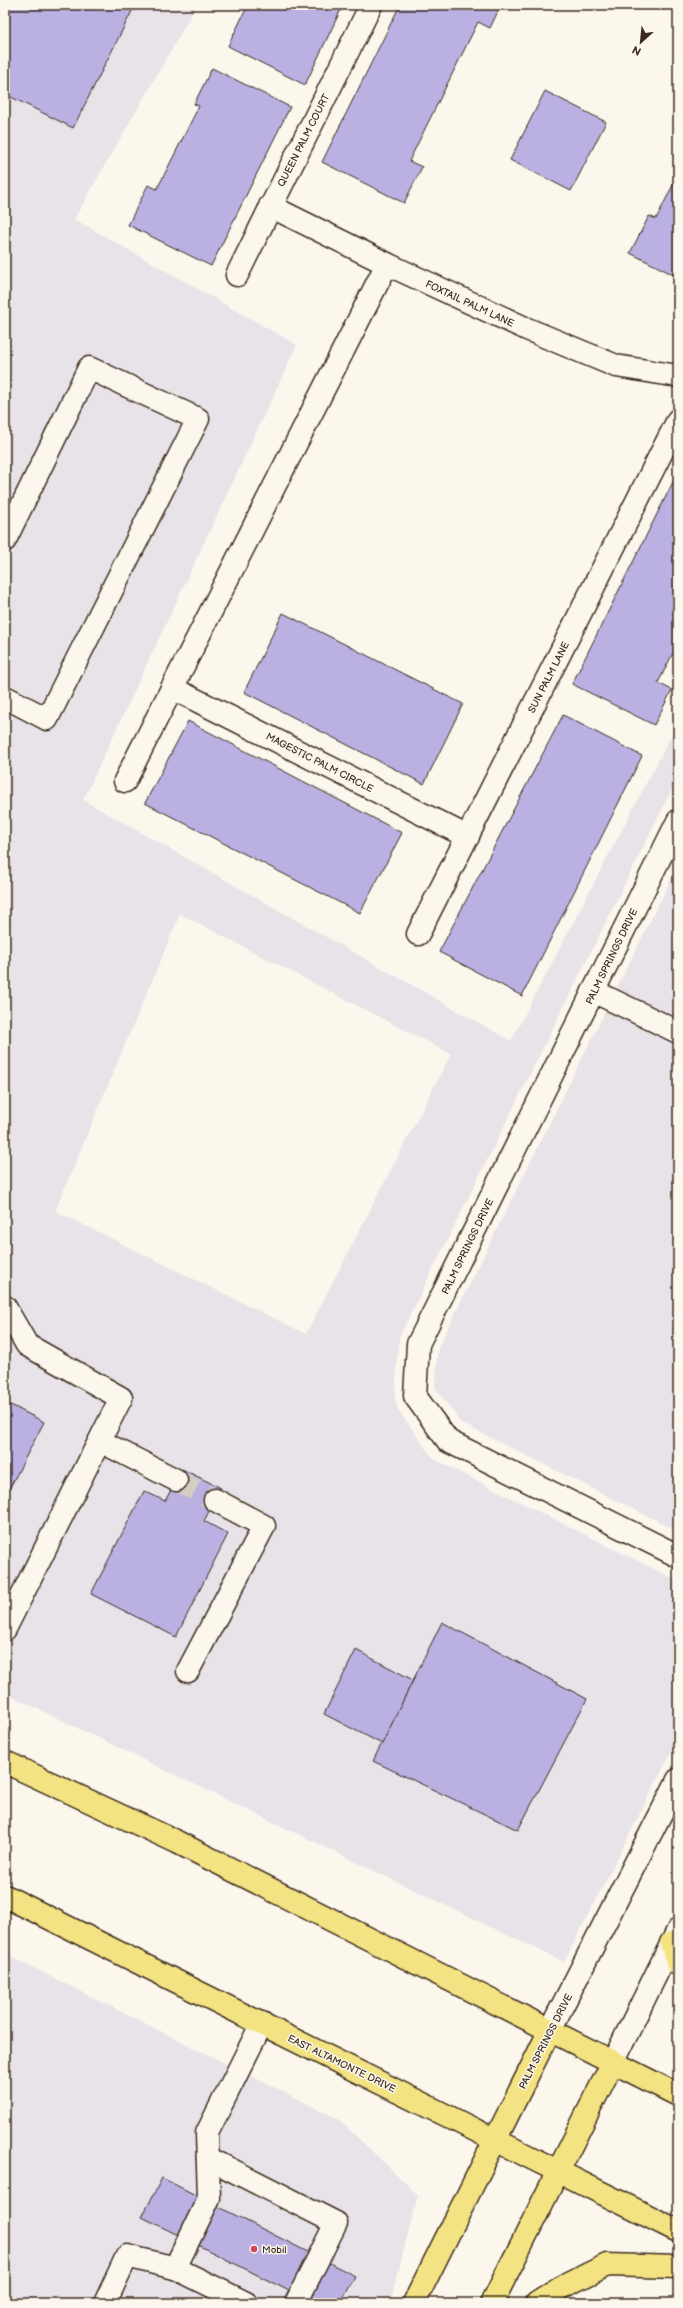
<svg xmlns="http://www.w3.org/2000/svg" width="683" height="2308" font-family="'Balsamiq Sans',sans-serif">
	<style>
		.built { fill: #e8e2e9; fill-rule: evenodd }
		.building { fill: #bab1e2; stroke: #3b2a1e }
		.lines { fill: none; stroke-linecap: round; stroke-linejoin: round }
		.minor-tunnel { stroke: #d5cec3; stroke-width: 22; stroke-dasharray: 22 11; stroke-linecap: butt }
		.minor-casing { stroke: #3b2a1e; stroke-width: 25 }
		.major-casing { stroke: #3b2a1e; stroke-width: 25 }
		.minor { stroke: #fbf7ec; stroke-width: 22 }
		.major { stroke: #f4e382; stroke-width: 22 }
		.poi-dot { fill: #d1495b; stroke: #fbf7ec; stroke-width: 1.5 }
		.labels { text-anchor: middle; stroke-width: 3; stroke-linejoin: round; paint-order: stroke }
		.street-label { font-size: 10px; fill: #3b2a1e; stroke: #fbf7ec }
		.poi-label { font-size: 10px; fill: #3b2a1e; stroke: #fbf7ec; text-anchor: start }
	</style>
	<rect width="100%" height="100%" fill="#fbf7ec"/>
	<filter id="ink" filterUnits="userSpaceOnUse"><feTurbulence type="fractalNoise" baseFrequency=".025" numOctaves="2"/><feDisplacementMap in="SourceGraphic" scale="8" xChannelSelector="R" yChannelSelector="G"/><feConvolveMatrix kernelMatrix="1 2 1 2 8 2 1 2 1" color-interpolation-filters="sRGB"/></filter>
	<g filter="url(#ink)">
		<g class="built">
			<path d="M 5,5 L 197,5 L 74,219 L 297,345 L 83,800 L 511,1041 L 678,723 L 678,777 L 400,1335 L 398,1345 L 395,1397 L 398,1410 L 431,1456 L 437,1461 L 678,1581 L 678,1739 L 564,1962 L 5,1693 ZM 180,914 L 451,1054 L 306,1334 L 55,1211 Z"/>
			<polygon points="678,865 678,1531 461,1423 435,1387 438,1348"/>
			<polygon points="5,1954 338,2119 418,2195 390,2303 5,2303"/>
		</g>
		<g class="building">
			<polygon points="5,5 135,5 73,128 5,94"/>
			<polygon points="248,5 343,5 305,85 228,46"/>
			<polygon points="400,5 501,5 490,28 478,22 409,161 422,167 404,203 322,162"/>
			<polygon points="212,68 290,107 211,266 128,225 148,185 157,189 199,106 194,104"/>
			<polygon points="545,91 606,122 571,191 510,160"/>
			<polygon points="678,175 678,277 630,253 649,216 656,219"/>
			<polygon points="678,472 678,643 658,683 672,690 654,725 572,684"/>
			<polygon points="283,613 463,704 424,784 244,692"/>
			<polygon points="563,715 642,756 522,996 439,952"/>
			<polygon points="188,721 402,833 360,913 145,803"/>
			<polygon points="5,1402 44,1422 5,1497"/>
			<polygon points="182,1469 221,1488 204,1521 228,1534 176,1637 91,1594 144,1491 165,1501"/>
			<polygon points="442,1622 587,1699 518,1830 373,1761"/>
			<polygon points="356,1650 413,1680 382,1744 324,1714"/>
			<polygon points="162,2178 355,2276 341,2303 313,2303 142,2217"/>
		</g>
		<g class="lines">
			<polyline class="minor-tunnel" points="176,1480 215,1500"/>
			<defs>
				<g id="minor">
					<polyline points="270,206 387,264 527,329 616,366 678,376"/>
					<polyline points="237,275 371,5"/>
					<polyline points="5,540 89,368 198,419 47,719 5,697"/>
					<polyline points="172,688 468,837"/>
					<polyline points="125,781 387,264"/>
					<polyline points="678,821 418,1344 415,1396 448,1441 678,1556"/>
					<polyline points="418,934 678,420"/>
					<polyline points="593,991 678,1032"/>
					<polyline points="5,1307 27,1345 121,1398 5,1629"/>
					<polyline points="100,1441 176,1480"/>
					<polyline points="188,1671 264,1526 215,1500"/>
					<polyline points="550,2030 678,1780"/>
					<polyline points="613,2062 678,1930"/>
					<polyline points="208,2158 336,2223 296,2303"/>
					<polyline points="105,2303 127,2256 175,2268"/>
					<polyline points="246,2303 175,2268 209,2198 207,2133 262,2023"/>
				</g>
				<g id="major">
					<polyline points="5,1762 177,1842 678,2095"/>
					<polyline points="5,1896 678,2231"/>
					<polyline points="671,1943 678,1964"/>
					<polyline points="414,2303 550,2030"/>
					<polyline points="492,2303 613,2062"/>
					<polyline points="537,2303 562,2287 607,2265 678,2267"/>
				</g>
			</defs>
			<use href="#minor" class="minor-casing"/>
			<use href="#major" class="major-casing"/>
			<use href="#minor" class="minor"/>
			<use href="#major" class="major"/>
		</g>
	</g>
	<circle class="poi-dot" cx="254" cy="2249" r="4"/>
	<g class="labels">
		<g class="street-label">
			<text transform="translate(303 140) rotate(-63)" y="4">QUEEN PALM COURT</text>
			<text transform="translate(470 303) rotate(25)" y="4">FOXTAIL PALM LANE</text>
			<text transform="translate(548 677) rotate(-63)" y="4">SUN PALM LANE</text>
			<text transform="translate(320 762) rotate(27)" y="4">MAGESTIC PALM CIRCLE</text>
			<text transform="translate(611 956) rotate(-64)" y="4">PALM SPRINGS DRIVE</text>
			<text transform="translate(467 1246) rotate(-64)" y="4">PALM SPRINGS DRIVE</text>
			<text transform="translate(545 2041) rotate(-63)" y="4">PALM SPRINGS DRIVE</text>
			<text transform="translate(342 2063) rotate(26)" y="4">EAST ALTAMONTE DRIVE</text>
		</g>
		<g class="poi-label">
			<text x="262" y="2253">Mobil</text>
		</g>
	</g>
	<rect width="683" height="2308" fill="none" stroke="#fbf7ec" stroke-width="20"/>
	<rect x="10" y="10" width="663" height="2288" fill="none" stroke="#3b2a1e" stroke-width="1.5" filter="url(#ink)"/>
	<g transform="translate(641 42) rotate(207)" stroke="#fbf7ec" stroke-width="3" paint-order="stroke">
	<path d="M0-3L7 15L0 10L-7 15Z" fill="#3b2a1e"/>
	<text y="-6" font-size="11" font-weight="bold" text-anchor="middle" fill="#3b2a1e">N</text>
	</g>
</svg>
